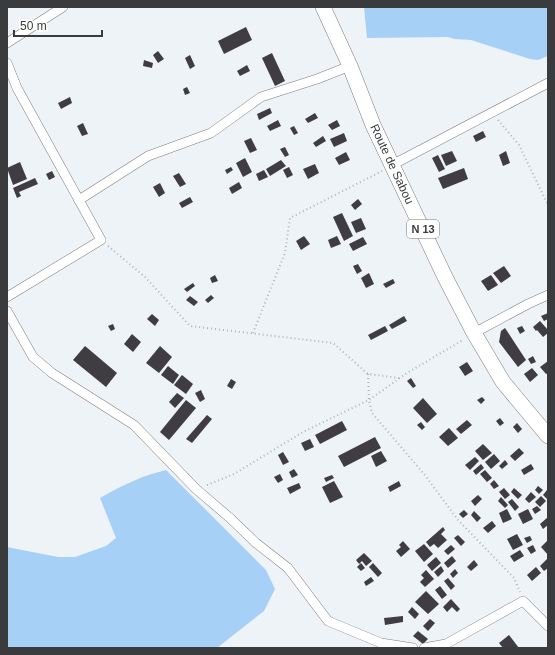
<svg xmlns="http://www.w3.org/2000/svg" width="555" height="655" font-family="Arial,sans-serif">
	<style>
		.green { fill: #a6d0f6 }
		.building { fill: #3f3d41 }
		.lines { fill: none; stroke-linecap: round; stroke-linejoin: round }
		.minor-casing { stroke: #7c7f83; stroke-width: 10 }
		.primary-casing { stroke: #7c7f83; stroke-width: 16 }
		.path { stroke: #afb3b6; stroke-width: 2; stroke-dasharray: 1 3; stroke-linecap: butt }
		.minor { stroke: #fff; stroke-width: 9 }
		.primary { stroke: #fff; stroke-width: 15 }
		.labels { text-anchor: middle; stroke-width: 4; stroke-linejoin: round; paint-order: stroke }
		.shield { fill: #fff; stroke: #747676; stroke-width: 1 }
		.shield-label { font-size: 11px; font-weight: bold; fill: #393b3c }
		.street-label { font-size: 12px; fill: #393b3c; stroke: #fff }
	</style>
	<rect width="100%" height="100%" fill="#eef3f7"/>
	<g class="green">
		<polygon points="364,7 548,7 548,56 538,60 530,59 471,40 455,39 448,37 367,38"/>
		<path d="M 166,470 L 266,570 L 275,589 L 264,611 L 217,648 L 7,648 L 7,547 L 58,557 L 75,557 L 106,546 L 116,538 L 100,498 C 123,485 141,476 166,470 Z"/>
	</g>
	<g class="building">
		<polygon points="246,27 252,40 224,54 218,41"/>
		<polygon points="158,51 164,59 158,63 153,55"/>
		<polygon points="272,53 285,81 275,86 262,58"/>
		<polygon points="190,55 195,66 190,69 185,58"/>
		<polygon points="144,60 153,63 152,68 143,66"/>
		<polygon points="247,65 250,71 240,76 237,71"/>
		<polygon points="187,87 190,93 185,95 183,89"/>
		<polygon points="70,97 72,103 61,109 58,103"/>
		<polygon points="270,108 272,113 259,120 257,114"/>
		<polygon points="315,113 318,118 308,123 305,119"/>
		<polygon points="278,120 281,126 270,131 267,126"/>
		<polygon points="337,120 340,126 332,130 328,125"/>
		<polygon points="83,123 88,134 82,136 77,126"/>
		<polygon points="294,126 298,133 294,135 290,128"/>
		<polygon points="483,131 486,137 476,142 473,136"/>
		<polygon points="344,133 347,141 334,147 330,139"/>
		<polygon points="323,136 326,141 316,147 313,143"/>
		<polygon points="251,138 257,150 250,153 244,141"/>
		<polygon points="285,147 289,155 285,157 280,149"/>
		<polygon points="452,151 457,161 446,166 441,155"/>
		<polygon points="506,151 510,163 503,166 499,155"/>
		<polygon points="346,152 350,160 339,165 335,158"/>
		<polygon points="438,155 445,169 439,172 432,158"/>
		<polygon points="245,158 252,172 243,177 236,163"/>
		<polygon points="281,160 286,166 270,176 266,169"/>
		<polygon points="20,162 27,179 13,185 7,168"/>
		<polygon points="315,164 319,173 308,179 303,169"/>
		<polygon points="231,167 233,170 227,174 225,170"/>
		<polygon points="289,167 293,175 287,178 283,170"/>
		<polygon points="464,168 468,179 443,189 438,178"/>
		<polygon points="264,170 268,177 259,181 256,174"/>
		<polygon points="52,171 55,177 49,180 46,174"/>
		<polygon points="179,173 186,184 180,187 173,176"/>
		<polygon points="35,178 38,184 19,192 21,196 17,198 13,188"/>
		<polygon points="239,182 242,188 232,194 229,188"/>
		<polygon points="160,183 165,193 159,197 153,187"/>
		<polygon points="190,197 193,202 182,208 179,203"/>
		<polygon points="358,199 362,204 355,210 351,205"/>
		<polygon points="342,213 353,236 344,241 333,217"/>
		<polygon points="361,218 366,229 356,233 351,222"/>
		<polygon points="304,236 310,244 301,250 296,241"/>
		<polygon points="337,236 341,244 331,248 328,240"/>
		<polygon points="363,237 367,244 353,251 349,244"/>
		<polygon points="358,264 362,271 357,274 353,266"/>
		<polygon points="504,266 511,276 501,283 493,273"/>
		<polygon points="369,273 374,284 366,288 361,278"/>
		<polygon points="215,275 218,281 212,283 210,278"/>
		<polygon points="491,275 498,285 488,291 481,281"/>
		<polygon points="393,279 395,283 386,288 383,284"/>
		<polygon points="193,283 195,286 187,292 184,289"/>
		<polygon points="211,295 214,298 208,303 205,300"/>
		<polygon points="190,296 198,302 194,306 186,300"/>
		<polygon points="548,313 548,319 544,321 541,316"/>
		<polygon points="152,314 159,320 155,326 147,319"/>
		<polygon points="404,316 407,321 392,329 389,325"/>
		<polygon points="540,321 548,330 548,333 543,337 537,330 536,331 533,327"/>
		<polygon points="113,324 115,329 111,331 108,326"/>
		<polygon points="385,326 388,331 371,340 368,335"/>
		<polygon points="522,326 525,331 520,334 517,328"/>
		<polygon points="505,328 526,360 518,367 499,342 501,331"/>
		<polygon points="132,334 141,342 133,352 124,344"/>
		<polygon points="85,346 117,373 106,387 73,360"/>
		<polygon points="160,346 172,357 159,373 146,363"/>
		<polygon points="533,356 536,362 531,364 528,359"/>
		<polygon points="548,361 548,373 546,374 540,367"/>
		<polygon points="467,362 473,371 465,376 459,367"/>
		<polygon points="168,366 179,375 173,384 161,375"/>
		<polygon points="532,368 538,375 530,382 524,374"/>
		<polygon points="182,375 193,384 186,394 174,385"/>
		<polygon points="411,378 416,386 413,388 407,381"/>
		<polygon points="231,379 236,382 232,389 227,386"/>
		<polygon points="201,390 205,399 200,402 195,393"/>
		<polygon points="177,393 184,398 175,408 169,402"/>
		<polygon points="482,397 485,400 481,404 477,400"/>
		<polygon points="423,398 437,414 427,423 413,408"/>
		<polygon points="186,400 196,408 169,440 160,432"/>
		<polygon points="207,415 212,419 192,443 186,439"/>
		<polygon points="500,418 504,423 500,426 496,421"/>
		<polygon points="467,420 472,425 461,434 456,429"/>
		<polygon points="342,421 347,430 320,444 315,435"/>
		<polygon points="421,422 425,427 422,430 417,425"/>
		<polygon points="517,423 522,429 518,433 513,427"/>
		<polygon points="449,428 458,438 448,446 439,437"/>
		<polygon points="375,437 381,448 344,467 338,456"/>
		<polygon points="310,439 314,447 305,451 301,443"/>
		<polygon points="483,444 492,453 483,460 475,451"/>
		<polygon points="519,448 524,453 515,461 510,456"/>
		<polygon points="381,451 387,461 376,467 371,456"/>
		<polygon points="283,452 289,462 283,465 278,455"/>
		<polygon points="494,454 500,461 491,469 485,462"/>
		<polygon points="475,457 479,461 470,470 465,465"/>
		<polygon points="505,460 508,464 502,469 499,466"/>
		<polygon points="481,464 484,468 476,475 473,471"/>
		<polygon points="531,464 534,469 524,475 521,470"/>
		<polygon points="294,469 298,475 292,478 289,472"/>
		<polygon points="485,470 492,478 487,482 480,474"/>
		<polygon points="280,474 283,480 278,483 274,477"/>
		<polygon points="332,475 334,478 326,482 324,478"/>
		<polygon points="494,480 499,486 494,489 490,484"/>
		<polygon points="334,481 343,497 330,503 322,487"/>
		<polygon points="399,481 401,486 390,492 388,487"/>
		<polygon points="299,483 301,488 290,494 287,488"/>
		<polygon points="538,486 543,490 539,494 535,490"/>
		<polygon points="504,488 510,495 505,499 499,492"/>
		<polygon points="514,488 522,495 518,499 511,492"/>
		<polygon points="547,490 548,491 548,500 543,495"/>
		<polygon points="531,492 536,497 529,503 525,499"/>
		<polygon points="478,495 482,499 475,506 471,501"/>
		<polygon points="541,496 546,501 540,507 535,502"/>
		<polygon points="501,497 508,505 505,508 498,501"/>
		<polygon points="512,499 519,507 515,511 508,502"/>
		<polygon points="537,506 541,510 535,514 532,509"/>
		<polygon points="507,509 512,519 503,523 499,513"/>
		<polygon points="528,509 533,519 523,524 518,514"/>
		<polygon points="464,510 468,514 463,518 459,514"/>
		<polygon points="474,511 481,518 477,522 471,515"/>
		<polygon points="548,517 548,525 543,529 540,524"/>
		<polygon points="492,521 496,526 488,533 483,528"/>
		<polygon points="443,527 445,530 441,534 447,540 438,548 434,544 430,547 426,542"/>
		<polygon points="517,534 523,545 513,550 507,539"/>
		<polygon points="458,535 465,542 461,546 454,538"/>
		<polygon points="530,536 532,540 527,543 524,538"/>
		<polygon points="548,540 548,555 541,547"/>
		<polygon points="403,541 410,549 401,557 396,551 401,547 399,545"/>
		<polygon points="424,544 433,554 424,562 415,551"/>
		<polygon points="451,545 455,549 448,555 444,551"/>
		<polygon points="533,545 536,551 531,554 527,548"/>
		<polygon points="520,550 524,556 514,562 510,556"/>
		<polygon points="364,553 372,561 366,566 362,561 359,564 356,560"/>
		<polygon points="452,556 456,561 448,568 444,563"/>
		<polygon points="436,557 441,563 432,571 427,565"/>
		<polygon points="548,558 548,568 544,571 540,566"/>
		<polygon points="474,560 478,565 471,571 467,567"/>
		<polygon points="361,563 365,568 361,571 357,567"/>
		<polygon points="373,563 382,573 378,577 369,567"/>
		<polygon points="441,566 444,571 438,577 434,572"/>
		<polygon points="536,567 541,573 532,581 527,575"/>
		<polygon points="455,569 458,573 453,578 450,574"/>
		<polygon points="426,570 434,579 425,587 420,582 424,578 421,575"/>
		<polygon points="371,577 374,581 366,586 364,582"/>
		<polygon points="448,578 455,586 451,590 444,581"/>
		<polygon points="440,586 447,595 442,599 435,590"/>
		<polygon points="426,591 439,604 428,614 415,602"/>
		<polygon points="451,599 460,609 457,612 452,607 447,612 443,607"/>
		<polygon points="412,607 419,614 415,619 408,612"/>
		<polygon points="403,616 403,622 385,625 384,618"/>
		<polygon points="430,619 435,623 428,631 423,626"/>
		<polygon points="418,631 428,639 423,644 413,636"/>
		<polygon points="509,635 519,648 503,648 499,643"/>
	</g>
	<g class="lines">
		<defs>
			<g id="minor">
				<polyline points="7,43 63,7"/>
				<polyline points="7,63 17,88 101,240 7,297"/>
				<polyline points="392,165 548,83"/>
				<polyline points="79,200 148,156 211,133 261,97 317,79 350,66"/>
				<polyline points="7,311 33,357 52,373 134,425 196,489 230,518 256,543 288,568 328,621 381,643 413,648"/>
				<polyline points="474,333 528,304 548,295"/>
				<polyline points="424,648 446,644 523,601 548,626"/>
			</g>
			<polyline id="primary" points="323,7 350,66 373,125 445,277 474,333 503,382 548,436"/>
		</defs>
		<use href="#minor" class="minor-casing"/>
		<use href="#primary" class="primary-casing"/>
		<g class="path">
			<polyline points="498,120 519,145 548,205"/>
			<polyline points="108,246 145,277 190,326 333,343 368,374 399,378"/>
			<polyline points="253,333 285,253 290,218 382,171"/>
			<polyline points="368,374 369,400 372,413 424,474 458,520 514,578 520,592"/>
			<polyline points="207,485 234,474 303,432 369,400 407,373 463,340"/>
		</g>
		<use href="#minor" class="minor"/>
		<use href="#primary" class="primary"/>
	</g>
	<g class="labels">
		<rect class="shield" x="407" y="220" width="32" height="18" rx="3"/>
		<g class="shield-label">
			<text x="423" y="233">N 13</text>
		</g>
		<g class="street-label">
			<text transform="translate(392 164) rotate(65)" y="4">Route de Sabou</text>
		</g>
	</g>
	<rect width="555" height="655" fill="none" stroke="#393b3c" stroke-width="16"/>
	<path d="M14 30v6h88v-6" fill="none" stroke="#393b3c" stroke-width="2"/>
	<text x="20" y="30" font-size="12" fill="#393b3c" stroke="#ffffff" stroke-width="3" paint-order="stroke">50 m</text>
</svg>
